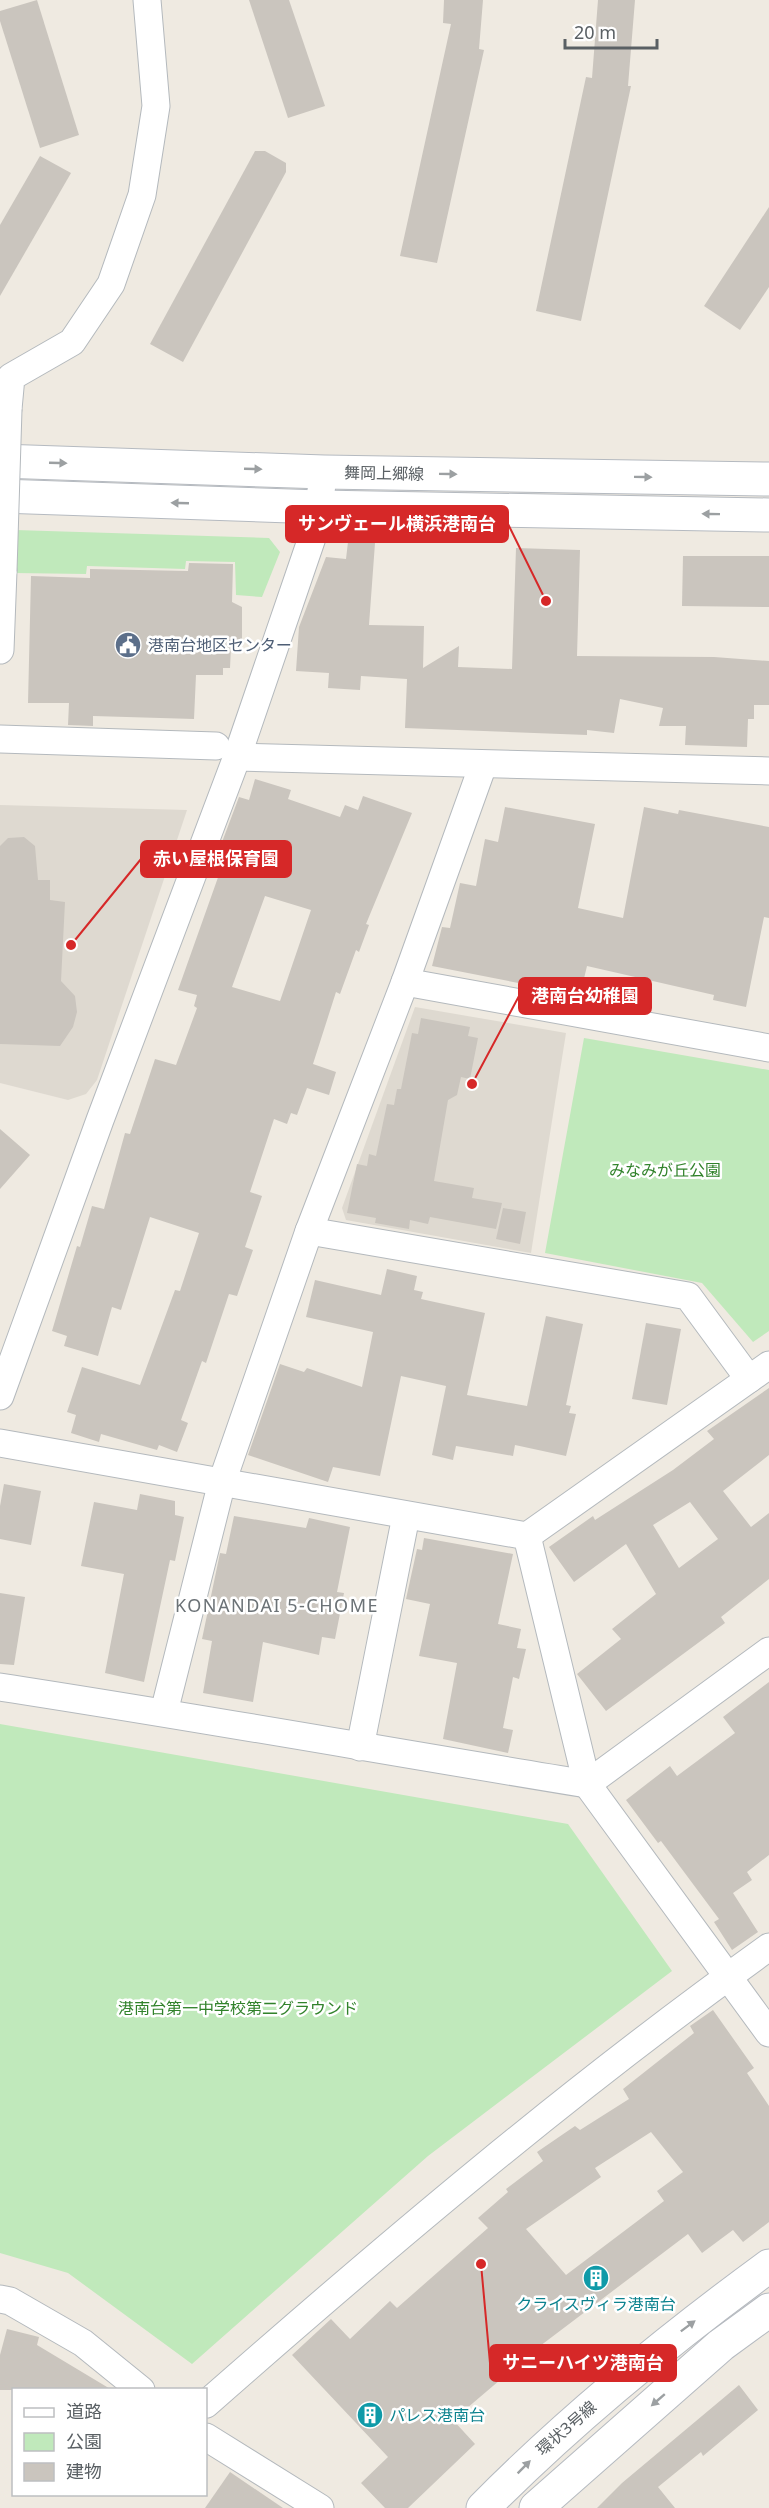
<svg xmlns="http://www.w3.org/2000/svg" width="769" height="2508" font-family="'Noto Sans','Noto Sans JP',sans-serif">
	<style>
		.education { fill: #ded9d0 }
		.green { fill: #c0e9bb }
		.building { fill: #cac5be; fill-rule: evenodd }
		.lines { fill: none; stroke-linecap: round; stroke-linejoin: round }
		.street-casing { stroke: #b4b9bd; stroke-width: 29 }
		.secondary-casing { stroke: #b5bac0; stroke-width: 35 }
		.street { stroke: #fff; stroke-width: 27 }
		.secondary { stroke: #fff; stroke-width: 33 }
		.street-bridge-casing { stroke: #b4b9bd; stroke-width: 29; stroke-linecap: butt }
		.street-bridge { stroke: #fff; stroke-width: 27 }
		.oneway { fill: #9ca0a2 }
		.labels { text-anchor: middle; stroke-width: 5; stroke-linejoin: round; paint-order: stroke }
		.street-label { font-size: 16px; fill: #5a6064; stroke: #fff }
		.service-label { font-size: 16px; fill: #4e5e75; stroke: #fff; text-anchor: start }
		.park-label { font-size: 16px; fill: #31822b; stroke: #fff }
		.culture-label { font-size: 16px; fill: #0d838f; stroke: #fff }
		.neighbourhood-label { font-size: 18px; letter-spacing: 1.5px; fill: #6b7276; stroke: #fff }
		.leader { fill: none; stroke: #d62828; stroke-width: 2 }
		.callout-dot { fill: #d62828; stroke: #fff; stroke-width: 2 }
		.callout { fill: #d62828; stroke: #d62828; stroke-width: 2 }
		.callout-label { font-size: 18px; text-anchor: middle; font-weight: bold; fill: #fff }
	</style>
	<rect width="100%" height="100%" fill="#efeae1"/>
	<g class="education">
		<polygon points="0,805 187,810 97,1080 86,1094 68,1100 0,1083"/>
		<polygon points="415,1007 566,1033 531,1253 346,1220 342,1208"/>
	</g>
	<g class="green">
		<polygon points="15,530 269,538 280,552 262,597 236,595 235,562 186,561 185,569 87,566 86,574 14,573"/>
		<polygon points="584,1038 769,1070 769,1331 753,1342 702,1283 545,1253"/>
		<polygon points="0,1724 568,1824 672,1971 428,2156 192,2364 68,2273 0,2253"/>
	</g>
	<g class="building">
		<polygon points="37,0 79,135 40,148 0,21 0,11"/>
		<polygon points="249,0 289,0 325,106 288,118"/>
		<polygon points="444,0 483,0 479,49 484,50 437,263 400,256 451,24 443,23"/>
		<polygon points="598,0 635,0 628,86 631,86 581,321 536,311 586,77 592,78"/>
		<polygon points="255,151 265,151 286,163 286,172 183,362 150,344"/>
		<polygon points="40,156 71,173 0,296 0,225"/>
		<polygon points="769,207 769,287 740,330 704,306"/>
		<polygon points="348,542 375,543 369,625 424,626 423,668 459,646 458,667 512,669 516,548 580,550 577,656 714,657 769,661 769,705 754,705 754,719 748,719 747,747 685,745 686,726 659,726 663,708 620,699 614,733 587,730 587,735 405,728 407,679 361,676 360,690 328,688 329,673 296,671 299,627 326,557 346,559"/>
		<polygon points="683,556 769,556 769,607 682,606"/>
		<polygon points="189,563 233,564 232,602 242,607 242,642 231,646 230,668 223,668 223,675 196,675 194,719 93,716 93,726 68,725 69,703 28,703 31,576 90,578 90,569 188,571"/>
		<path d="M 255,779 L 291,790 L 288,799 L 340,817 L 345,805 L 358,810 L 363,796 L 412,813 L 366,924 L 369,925 L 359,952 L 356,950 L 340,994 L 336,992 L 313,1064 L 336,1072 L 329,1095 L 307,1088 L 297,1115 L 291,1113 L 287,1124 L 274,1119 L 250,1192 L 262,1196 L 245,1247 L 253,1250 L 237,1296 L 229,1294 L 206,1363 L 202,1361 L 181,1420 L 188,1423 L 177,1452 L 159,1445 L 157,1450 L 101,1434 L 99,1442 L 71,1433 L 76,1415 L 67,1412 L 82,1367 L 140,1385 L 175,1290 L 180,1291 L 199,1233 L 150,1217 L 121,1310 L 112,1307 L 98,1356 L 64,1346 L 67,1336 L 52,1331 L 77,1246 L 80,1247 L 92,1206 L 104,1209 L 125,1133 L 130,1134 L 155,1059 L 176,1065 L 197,1008 L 194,1006 L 197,995 L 178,990 L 221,869 L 213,866 L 239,797 L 249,800 ZM 265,896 L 311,910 L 280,1001 L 232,987 Z"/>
		<polygon points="505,807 595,824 578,908 623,918 644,807 678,814 679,810 769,827 769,918 764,917 746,1007 713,1000 714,995 587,966 580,995 432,966 442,927 450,928 460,883 476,886 485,839 498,842"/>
		<polygon points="24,837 35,846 38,880 50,880 50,900 65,902 61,981 75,996 77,1012 73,1027 60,1046 0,1044 0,846 8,838"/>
		<polygon points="421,1018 470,1027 468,1036 478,1038 470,1079 461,1077 457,1095 448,1100 434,1181 474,1188 472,1198 502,1203 496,1229 430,1217 428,1224 410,1220 409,1229 375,1223 376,1218 347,1213 357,1164 367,1166 369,1154 376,1156 387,1104 394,1105 397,1089 401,1089 412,1033 418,1034"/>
		<polygon points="0,1129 30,1155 0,1189"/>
		<polygon points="503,1208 526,1212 520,1244 496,1239"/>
		<polygon points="387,1269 417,1276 414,1290 423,1292 421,1299 485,1313 467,1395 527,1406 546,1316 583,1324 566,1405 571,1406 569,1413 576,1414 566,1456 515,1445 513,1456 456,1446 453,1460 432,1455 446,1386 401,1376 380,1476 333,1467 328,1482 248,1455 280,1364 304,1372 307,1368 362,1387 373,1332 306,1317 315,1280 381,1295"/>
		<polygon points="646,1323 681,1329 667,1405 632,1399"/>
		<path d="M 769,1388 L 769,1455 L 723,1491 L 751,1527 L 769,1513 L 769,1579 L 721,1617 L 725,1623 L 606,1711 L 577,1674 L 621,1639 L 612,1629 L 656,1594 L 626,1544 L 574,1582 L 549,1547 L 593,1516 L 595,1520 L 673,1470 L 714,1439 L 707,1431 ZM 690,1502 L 718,1539 L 679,1568 L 653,1525 Z"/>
		<polygon points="4,1484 41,1491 31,1545 0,1539 0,1506"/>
		<polygon points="140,1494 175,1501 175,1515 184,1517 175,1561 170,1560 144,1682 105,1673 124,1574 81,1566 94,1502 137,1510"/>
		<polygon points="234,1516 306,1528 309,1518 350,1527 337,1592 344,1593 335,1639 322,1637 319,1655 263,1642 253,1702 203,1693 212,1641 202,1639 220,1553 226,1554"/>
		<polygon points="424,1538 513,1554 498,1624 521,1629 517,1648 526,1649 519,1679 513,1677 503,1728 513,1730 508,1753 443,1739 457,1663 419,1656 430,1604 406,1599 417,1549 422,1550"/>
		<polygon points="0,1593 25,1597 14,1665 0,1664"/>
		<polygon points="769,1682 769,1855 747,1872 752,1880 733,1893 758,1932 732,1950 714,1922 719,1919 661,1841 658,1843 626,1800 670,1766 677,1776 735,1733 723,1717"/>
		<path d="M 713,2010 L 754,2068 L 747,2073 L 769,2106 L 769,2222 L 743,2242 L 733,2230 L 702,2253 L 688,2234 L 540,2346 L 453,2420 L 475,2444 L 408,2508 L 385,2508 L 361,2483 L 388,2457 L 292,2355 L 331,2319 L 350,2339 L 390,2301 L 397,2308 L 488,2228 L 478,2218 L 508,2192 L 506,2189 L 543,2161 L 537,2152 L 575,2126 L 580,2130 L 629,2099 L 623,2089 L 694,2033 L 690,2026 ZM 651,2132 L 683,2172 L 657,2191 L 664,2201 L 566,2275 L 526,2229 L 601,2177 L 595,2168 Z"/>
		<polygon points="7,2329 39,2337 37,2345 112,2390 0,2390 0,2355"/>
		<polygon points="739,2385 758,2410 703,2456 701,2452 658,2487 675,2508 597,2508 622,2483"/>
		<polygon points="230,2472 283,2508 205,2508"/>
	</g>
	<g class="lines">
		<defs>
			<g id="street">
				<polyline points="8,409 11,377 72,342 111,284 142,195 156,106 147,0"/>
				<polyline points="0,650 3,571"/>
				<polyline points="0,739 216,746"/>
				<polyline points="236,757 769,771"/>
				<polyline points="405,982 769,1048"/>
				<polyline points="309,1231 688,1296 749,1379"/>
				<polyline points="0,1396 100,1120 238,754 315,529 324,472"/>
				<polyline points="0,1443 527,1536 587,1784 769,2033"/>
				<polyline points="527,1536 769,1365"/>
				<path d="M 0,1687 C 196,1717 391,1752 587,1784 L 769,1651"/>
				<polyline points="164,1712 222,1482 309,1231 405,982 483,765"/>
				<polyline points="360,1747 406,1516"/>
				<polyline points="0,2299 10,2301 83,2343 141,2390"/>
				<path d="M 206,2404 C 388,2244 572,2088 769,1947"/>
				<polyline points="206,2437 320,2508"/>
			</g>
			<g id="secondary">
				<polyline points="0,461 324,472 769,479"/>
				<polyline points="0,496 319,507 769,515"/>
				<path d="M 483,2508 C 571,2419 668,2340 769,2266"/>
				<polyline points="536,2508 721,2345 769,2310"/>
			</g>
		</defs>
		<use href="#street" class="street-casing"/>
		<use href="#secondary" class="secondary-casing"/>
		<use href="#street" class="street"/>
		<use href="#secondary" class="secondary"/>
		<defs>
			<polyline id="street-bridge" points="3,571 8,409"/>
		</defs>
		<use href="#street-bridge" class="street-bridge-casing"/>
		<use href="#street-bridge" class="street-bridge"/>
	</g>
	<defs><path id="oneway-solid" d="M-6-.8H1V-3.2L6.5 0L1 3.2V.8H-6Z" transform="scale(1.5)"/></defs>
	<g class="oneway">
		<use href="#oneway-solid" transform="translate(58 463) rotate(2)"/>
		<use href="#oneway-solid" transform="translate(253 469) rotate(2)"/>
		<use href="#oneway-solid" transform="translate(448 474) rotate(1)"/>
		<use href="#oneway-solid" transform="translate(643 477) rotate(1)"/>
		<use href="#oneway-solid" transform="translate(180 503) rotate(-178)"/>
		<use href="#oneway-solid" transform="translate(711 514) rotate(-179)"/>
		<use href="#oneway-solid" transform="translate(688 2326) rotate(-37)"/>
		<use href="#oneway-solid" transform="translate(658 2400) rotate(139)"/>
		<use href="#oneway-solid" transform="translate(524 2467) rotate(-45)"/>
	</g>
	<defs>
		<symbol id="civic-disc" viewBox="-11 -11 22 22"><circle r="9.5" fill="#5c6f8a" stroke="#fff"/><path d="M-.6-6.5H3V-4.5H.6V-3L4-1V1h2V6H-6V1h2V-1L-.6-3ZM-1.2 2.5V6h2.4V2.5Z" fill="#fff"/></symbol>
		<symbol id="building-disc" viewBox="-11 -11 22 22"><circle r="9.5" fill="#0f9aa8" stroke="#fff"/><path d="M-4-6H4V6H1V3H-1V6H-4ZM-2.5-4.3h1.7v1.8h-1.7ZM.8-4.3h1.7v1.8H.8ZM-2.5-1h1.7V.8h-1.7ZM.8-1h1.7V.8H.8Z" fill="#fff"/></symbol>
	</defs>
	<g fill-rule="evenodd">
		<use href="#civic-disc" x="113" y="630" width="30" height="30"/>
		<use href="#building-disc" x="581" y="2263" width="30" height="30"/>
		<use href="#building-disc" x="355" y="2400" width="30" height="30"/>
	</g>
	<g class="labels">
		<g class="street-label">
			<text transform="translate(384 473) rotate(1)" y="6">舞岡上郷線</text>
			<text transform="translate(566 2428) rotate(-41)" y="6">環状3号線</text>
		</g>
		<g class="service-label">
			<text x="148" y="651">港南台地区センター</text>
		</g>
		<g class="park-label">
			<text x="665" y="1176">みなみが丘公園</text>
			<text x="238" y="2014">港南台第一中学校第二グラウンド</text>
		</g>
		<g class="culture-label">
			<text x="596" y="2310">クライスヴィラ港南台</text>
			<text x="389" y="2421" text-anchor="start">パレス港南台</text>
		</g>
		<g class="neighbourhood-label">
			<text x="277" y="1612">KONANDAI 5-CHOME</text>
		</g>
	</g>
	<path class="leader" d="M546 601L508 524M71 945L141 859M472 1084L519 996M481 2264L490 2363"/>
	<g class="callout-dot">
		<circle cx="546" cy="601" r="6"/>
		<circle cx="71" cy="945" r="6"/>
		<circle cx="472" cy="1084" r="6"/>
		<circle cx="481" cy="2264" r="6"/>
	</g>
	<g class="callout">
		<rect x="286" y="506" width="222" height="36" rx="6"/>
		<rect x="141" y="841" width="150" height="36" rx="6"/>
		<rect x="519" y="978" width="132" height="36" rx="6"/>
		<rect x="490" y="2345" width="186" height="36" rx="6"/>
	</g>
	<g class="callout-label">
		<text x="397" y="530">サンヴェール横浜港南台</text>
		<text x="216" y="865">赤い屋根保育園</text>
		<text x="585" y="1002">港南台幼稚園</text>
		<text x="583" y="2369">サニーハイツ港南台</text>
	</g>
	<rect x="12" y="2388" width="195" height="108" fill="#ffffff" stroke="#bdbfc1" stroke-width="1.5"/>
	<rect x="24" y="2408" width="30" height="9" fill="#ffffff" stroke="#bdbfc1" stroke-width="1.5"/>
	<text x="66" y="2418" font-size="18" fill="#5a6064">道路</text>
	<rect x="24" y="2433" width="30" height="18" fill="#c0e9bb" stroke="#bdbfc1" stroke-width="1.5"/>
	<text x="66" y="2448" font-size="18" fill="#5a6064">公園</text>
	<rect x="24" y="2463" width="30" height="18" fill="#cac5be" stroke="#bdbfc1" stroke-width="1.5"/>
	<text x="66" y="2478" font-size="18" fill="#5a6064">建物</text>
	<path d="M565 39v9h92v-9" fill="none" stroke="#5a6064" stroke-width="3"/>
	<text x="574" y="39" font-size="18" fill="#5a6064" stroke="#ffffff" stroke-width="4.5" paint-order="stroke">20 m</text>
</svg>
